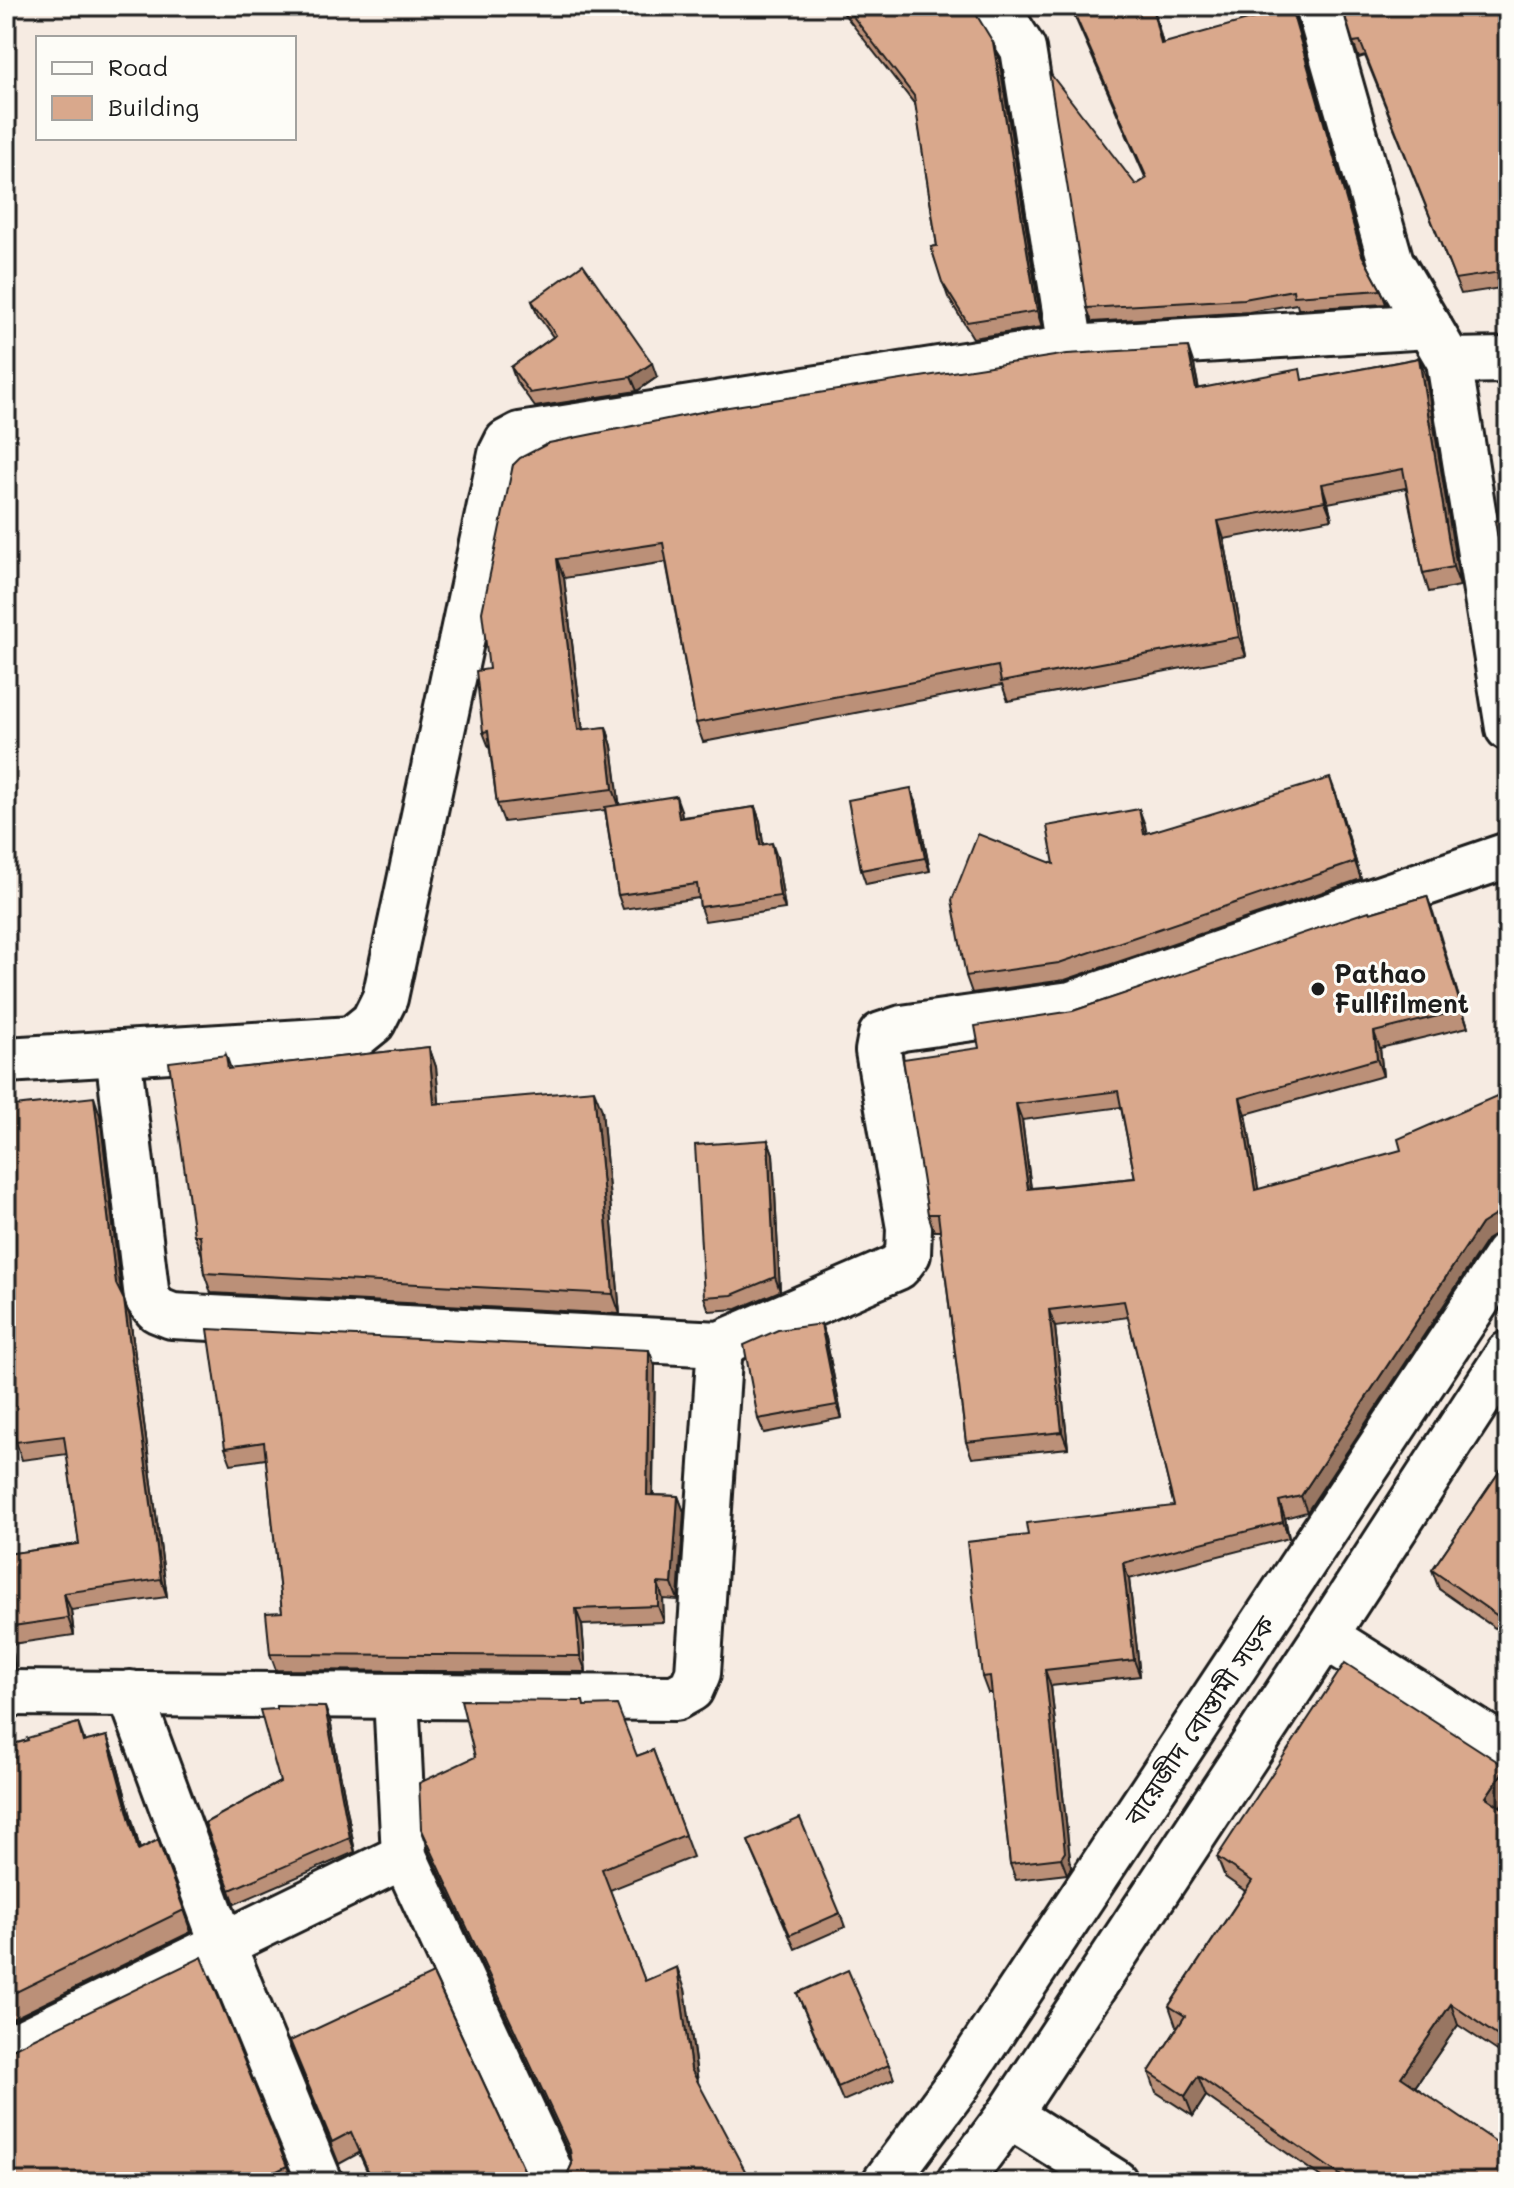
<svg xmlns="http://www.w3.org/2000/svg" width="1514" height="2188" font-family="Mali,'Noto Sans Bengali',sans-serif">
	<style>
		.lines { fill: none; stroke-linecap: round; stroke-linejoin: round }
		.street-casing { stroke: #1c1c1c; stroke-width: 50 }
		.primary-casing { stroke: #1c1c1c; stroke-width: 50 }
		.street { stroke: #fdfcf7; stroke-width: 44 }
		.primary { stroke: #fdfcf7; stroke-width: 44 }
		.wall { fill: #bb9078; stroke: #1c1c1c; stroke-width: 2; fill-rule: evenodd }
		.shaded-wall { fill: #987662; stroke: #1c1c1c; stroke-width: 2 }
		.building { fill: #d9a88c; stroke: #1c1c1c; stroke-width: 2; fill-rule: evenodd }
		.poi-dot { fill: #1c1c1c; stroke: #fdfcf7; stroke-width: 3 }
		.labels { text-anchor: middle; stroke-width: 6; stroke-linejoin: round; paint-order: stroke }
		.poi-label { font-size: 26px; font-weight: bold; fill: #1c1c1c; stroke: #fdfcf7; text-anchor: start }
		.street-label { font-size: 26px; fill: #1c1c1c; stroke: #fdfcf7 }
	</style>
	<rect width="100%" height="100%" fill="#f6ebe2"/>
	<filter id="ink" filterUnits="userSpaceOnUse"><feTurbulence type="fractalNoise" baseFrequency=".0125" numOctaves="2"/><feDisplacementMap in="SourceGraphic" scale="16" xChannelSelector="R" yChannelSelector="G"/><feConvolveMatrix kernelMatrix="1 2 1 2 8 2 1 2 1" color-interpolation-filters="sRGB"/></filter>
	<g filter="url(#ink)">
		<g class="lines">
			<defs>
				<g id="street">
					<polyline points="996,6 1023,49 1071,348"/>
					<polyline points="1318,6 1391,262 1449,361 1508,360"/>
					<polyline points="1449,361 1508,728"/>
					<polyline points="118,1053 147,1298 157,1310 172,1316 720,1344 898,1267 908,1254 909,1228 878,1051 881,1035 902,1028 1071,1004 1508,855"/>
					<polyline points="6,1060 352,1039 373,1022 385,998 501,454 507,442 520,435 1071,348 1429,326"/>
					<polyline points="1325,1636 1508,1751"/>
					<polyline points="6,1693 675,1698 691,1689 698,1673 720,1344"/>
					<polyline points="130,1693 223,1945 320,2182"/>
					<polyline points="396,1696 404,1856 555,2182"/>
					<polyline points="6,2050 404,1856"/>
					<polyline points="1009,2115 1115,2182"/>
				</g>
				<g id="primary">
					<polyline points="885,2182 958,2084 1508,1254"/>
					<polyline points="959,2182 1009,2115 1325,1636 1508,1354"/>
				</g>
			</defs>
			<use href="#street" class="street-casing"/>
			<use href="#primary" class="primary-casing"/>
			<use href="#street" class="street"/>
			<use href="#primary" class="primary"/>
		</g>
		<g class="wall">
			<polygon points="838,6 971,6 999,58 1042,327 973,338 948,297 931,247 937,246 916,106"/>
			<polygon points="1070,6 1153,6 1163,44 1296,21 1364,259 1381,290 1386,304 1298,309 1297,304 1249,312 1092,322 1087,308 1136,185 1146,179"/>
			<polygon points="1508,6 1508,287 1461,294 1365,56 1359,58 1353,42"/>
			<polygon points="532,301 657,377 637,391 535,407 516,381 511,367 553,337 537,314"/>
			<polygon points="1419,358 1426,377 1460,586 1429,592 1423,573 1406,488 1328,503 1332,519 1224,539 1246,656 1008,701 1002,685 703,742 696,723 666,562 564,578 583,730 606,727 612,746 619,805 681,810 682,817 755,807 760,821 763,844 777,857 785,909 705,921 700,907 699,898 623,909 618,895 605,810 504,822 497,804 490,750 483,732 489,669 513,465 1194,365 1199,389 1304,380"/>
			<polygon points="1336,794 1361,879 1065,980 972,993 966,976 1054,864 1139,809 1146,833"/>
			<polygon points="916,802 930,871 866,884 861,870"/>
			<path d="M 1427,896 L 1468,1027 L 1380,1048 L 1383,1076 L 1246,1114 L 1258,1189 L 1503,1230 L 1487,1240 L 1307,1512 L 1285,1518 L 1289,1538 L 1129,1579 L 1140,1676 L 1051,1686 L 1071,1868 L 1067,1874 L 1016,1880 L 1010,1864 L 992,1693 L 988,1693 L 982,1677 L 1028,1535 L 1174,1506 L 1128,1317 L 1055,1327 L 1068,1448 L 972,1458 L 966,1442 L 940,1231 L 934,1231 L 928,1214 L 979,1048 L 1073,1011 L 1370,913 ZM 1121,1107 L 1135,1178 L 1031,1188 L 1022,1120 Z"/>
			<polygon points="429,1047 436,1067 439,1103 602,1110 620,1314 211,1293 204,1273 202,1255 194,1235 226,1055 231,1069"/>
			<polygon points="6,1107 100,1115 121,1295 130,1317 167,1597 71,1610 74,1635 12,1644 15,1668 6,1670 6,1554 79,1544 67,1454 22,1460 16,1442 12,1411 6,1412"/>
			<polygon points="768,1140 773,1154 780,1291 737,1309 709,1311 704,1297"/>
			<polygon points="821,1324 826,1338 842,1418 764,1433 758,1419"/>
			<polygon points="655,1366 653,1495 678,1496 684,1512 678,1600 663,1599 664,1622 582,1625 586,1672 276,1670 270,1654 282,1612 266,1459 231,1464 225,1448"/>
			<polygon points="1508,1459 1508,1637 1439,1589 1432,1570"/>
			<polygon points="585,1706 637,1756 653,1750 693,1857 610,1890 645,1981 685,1989 698,2082 567,2175 572,2164 571,2157 429,1850 421,1828"/>
			<polygon points="330,1720 355,1852 235,1904 205,1823 280,1782"/>
			<polygon points="78,1723 85,1742 107,1736 115,1757 140,1849 158,1840 191,1932 6,2022 6,1746 28,1740"/>
			<polygon points="1506,1767 1508,1771 1508,1795 1500,1807 1508,1812 1508,2058 1458,2025 1415,2087 1508,2182 1328,2182 1206,2096 1193,2116 1156,2092 1149,2072 1178,2027 1176,2026 1169,2006 1245,1891 1225,1877 1217,1857"/>
			<polygon points="748,1841 840,1913 845,1927 795,1949"/>
			<polygon points="797,1993 889,2065 894,2079 843,2101"/>
			<polygon points="290,2041 525,2172 536,2182 372,2182 359,2153 339,2164"/>
			<polygon points="287,2166 293,2182 6,2182"/>
		</g>
		<g class="shaded-wall">
			<polygon points="1152,6 1153,6 1166,57 1161,44"/>
			<polygon points="1291,8 1296,21 1367,269 1362,255"/>
			<polygon points="993,42 999,58 1042,327 1037,311"/>
			<polygon points="1188,347 1194,365 1202,408 1196,389"/>
			<polygon points="1419,358 1426,377 1460,586 1453,567"/>
			<polygon points="652,363 657,377 637,391 631,377"/>
			<polygon points="1322,484 1328,503 1332,519 1325,501"/>
			<polygon points="1218,521 1224,539 1246,656 1239,637"/>
			<polygon points="557,559 564,578 585,749 578,730"/>
			<polygon points="606,727 612,746 620,808 613,789"/>
			<polygon points="1330,778 1336,794 1361,879 1355,862"/>
			<polygon points="911,788 916,802 930,871 925,858"/>
			<polygon points="676,796 681,810 684,831 679,818"/>
			<polygon points="755,807 760,821 765,858 760,845"/>
			<polygon points="1139,809 1145,825 1150,850 1144,834"/>
			<polygon points="772,843 777,857 785,909 780,896"/>
			<polygon points="1427,896 1433,912 1468,1027 1462,1010"/>
			<polygon points="1374,1032 1380,1048 1383,1076 1377,1059"/>
			<polygon points="429,1047 436,1067 441,1123 434,1104"/>
			<polygon points="594,1090 602,1110 620,1314 613,1294"/>
			<polygon points="94,1097 100,1115 122,1301 116,1284"/>
			<polygon points="1240,1098 1246,1114 1261,1206 1255,1190"/>
			<polygon points="1016,1104 1022,1120 1033,1205 1028,1189"/>
			<polygon points="768,1140 773,1154 780,1291 775,1277"/>
			<polygon points="1508,1198 1508,1223 1503,1230 1487,1240 1307,1512 1301,1496 1481,1224"/>
			<polygon points="124,1300 130,1317 167,1597 161,1579"/>
			<polygon points="1049,1310 1055,1327 1068,1448 1062,1432"/>
			<polygon points="821,1324 826,1338 842,1418 837,1405"/>
			<polygon points="649,1350 655,1366 652,1511 647,1495"/>
			<polygon points="678,1496 684,1512 678,1600 672,1584"/>
			<polygon points="1279,1501 1285,1518 1289,1538 1283,1522"/>
			<polygon points="1123,1563 1129,1579 1140,1676 1134,1660"/>
			<polygon points="658,1583 663,1599 664,1622 658,1606"/>
			<polygon points="64,1593 71,1610 74,1635 68,1618"/>
			<polygon points="576,1609 582,1625 586,1672 580,1656"/>
			<polygon points="6,1627 12,1644 15,1668 9,1651"/>
			<polygon points="1045,1670 1051,1686 1071,1868 1067,1874 1061,1858"/>
			<polygon points="325,1707 330,1720 355,1852 350,1838"/>
			<polygon points="107,1736 115,1757 146,1872 138,1850"/>
			<polygon points="1506,1767 1508,1771 1508,1795 1493,1817 1486,1797"/>
			<polygon points="677,1967 685,1989 699,2091 691,2069"/>
			<polygon points="1451,2004 1458,2025 1408,2097 1401,2077"/>
			<polygon points="1198,2076 1206,2096 1193,2116 1185,2096"/>
		</g>
		<g class="building">
			<polygon points="845,6 971,6 993,42 1037,311 967,322 942,282 931,247 937,246 914,96"/>
			<polygon points="1071,6 1152,6 1161,44 1291,8 1362,255 1381,290 1294,296 1293,290 1244,299 1087,308 1049,72 1136,185 1147,178"/>
			<polygon points="1342,6 1508,6 1508,271 1455,279 1360,41 1353,42"/>
			<polygon points="583,264 652,363 631,377 530,393 511,367 556,335 532,301"/>
			<polygon points="1188,347 1196,389 1300,369 1302,380 1419,358 1453,567 1423,573 1403,469 1322,484 1325,501 1218,521 1239,637 1001,682 998,666 696,723 663,543 557,559 578,730 606,727 613,789 497,804 488,731 483,732 476,671 489,669 482,612 513,465 520,458 549,443 716,409 1067,354"/>
			<polygon points="1508,514 1508,598 1495,521"/>
			<polygon points="1330,778 1355,862 1059,963 966,976 952,900 978,834 1054,864 1047,826 1139,809 1144,834"/>
			<polygon points="911,788 925,858 861,870 848,800"/>
			<polygon points="676,796 679,818 755,807 760,845 772,843 780,896 700,907 697,884 618,895 605,807"/>
			<path d="M 1427,896 L 1462,1010 L 1374,1032 L 1377,1059 L 1240,1098 L 1255,1190 L 1401,1150 L 1398,1139 L 1508,1091 L 1508,1198 L 1497,1214 L 1481,1224 L 1301,1496 L 1279,1501 L 1283,1522 L 1123,1563 L 1134,1660 L 1045,1670 L 1065,1852 L 1061,1858 L 1010,1864 L 990,1676 L 982,1677 L 967,1542 L 1028,1535 L 1026,1523 L 1174,1506 L 1124,1301 L 1049,1310 L 1062,1432 L 966,1442 L 938,1214 L 928,1214 L 903,1059 L 979,1048 L 975,1026 L 1073,1011 L 1369,911 L 1370,913 ZM 1118,1091 L 1135,1178 L 1028,1189 L 1016,1104 Z"/>
			<polygon points="429,1047 434,1104 594,1090 613,1294 204,1273 200,1235 194,1235 169,1062 226,1055 228,1069"/>
			<polygon points="94,1097 116,1284 124,1300 161,1579 64,1593 68,1618 6,1627 6,1554 79,1544 64,1436 16,1442 9,1393 6,1394 6,1107"/>
			<polygon points="768,1140 775,1277 732,1295 704,1297 695,1145"/>
			<polygon points="821,1324 837,1405 758,1419 744,1345 778,1330"/>
			<polygon points="208,1329 649,1350 647,1495 678,1496 672,1584 658,1583 658,1606 576,1609 580,1656 270,1654 266,1613 282,1612 264,1442 225,1448"/>
			<polygon points="1508,1459 1508,1623 1432,1570"/>
			<polygon points="6,1627 9,1651 6,1651"/>
			<polygon points="1345,1663 1506,1767 1486,1797 1508,1812 1508,2043 1451,2004 1401,2077 1508,2150 1508,2182 1350,2182 1198,2076 1185,2096 1149,2072 1185,2016 1169,2006 1252,1881 1217,1857"/>
			<polygon points="461,1700 583,1701 584,1706 617,1705 637,1756 653,1750 685,1835 602,1869 645,1981 677,1967 691,2069 751,2182 559,2182 567,2175 572,2164 570,2150 421,1828 419,1783 475,1757"/>
			<polygon points="276,1706 325,1707 350,1838 230,1890 205,1823 280,1782 260,1710 276,1709"/>
			<polygon points="78,1723 83,1742 107,1736 138,1850 158,1840 184,1910 6,1997 6,1746 28,1740 27,1738"/>
			<polygon points="800,1818 840,1913 790,1935 748,1841"/>
			<polygon points="202,1957 287,2166 267,2176 271,2182 6,2182 6,2052"/>
			<polygon points="848,1970 889,2065 838,2087 797,1993"/>
			<polygon points="433,1974 525,2172 536,2182 373,2182 351,2132 332,2142 290,2041"/>
		</g>
	</g>
	<circle class="poi-dot" cx="1318" cy="989" r="8"/>
	<g class="labels">
		<g class="poi-label">
			<text x="1334" y="983">Pathao<tspan x="1334" dy="30">Fullfilment</tspan></text>
		</g>
		<g class="street-label">
			<text transform="translate(1200 1721) rotate(-56)" y="9">বায়েজীদ বোস্তামী সড়ক</text>
		</g>
	</g>
	<rect width="1514" height="2188" fill="none" stroke="#fdfcf7" stroke-width="32"/>
	<rect x="16" y="16" width="1482" height="2156" fill="none" stroke="#1c1c1c" stroke-width="3" filter="url(#ink)"/>
	<rect x="36" y="36" width="260" height="104" fill="#fdfcf7" stroke="#a3a29f" stroke-width="2"/>
	<rect x="52" y="62" width="40" height="12" fill="#fdfcf7" stroke="#a3a29f" stroke-width="2"/>
	<text x="108" y="76" font-size="24" fill="#1c1c1c">Road</text>
	<rect x="52" y="96" width="40" height="24" fill="#d9a88c" stroke="#a3a29f" stroke-width="2"/>
	<text x="108" y="116" font-size="24" fill="#1c1c1c">Building</text>
</svg>
